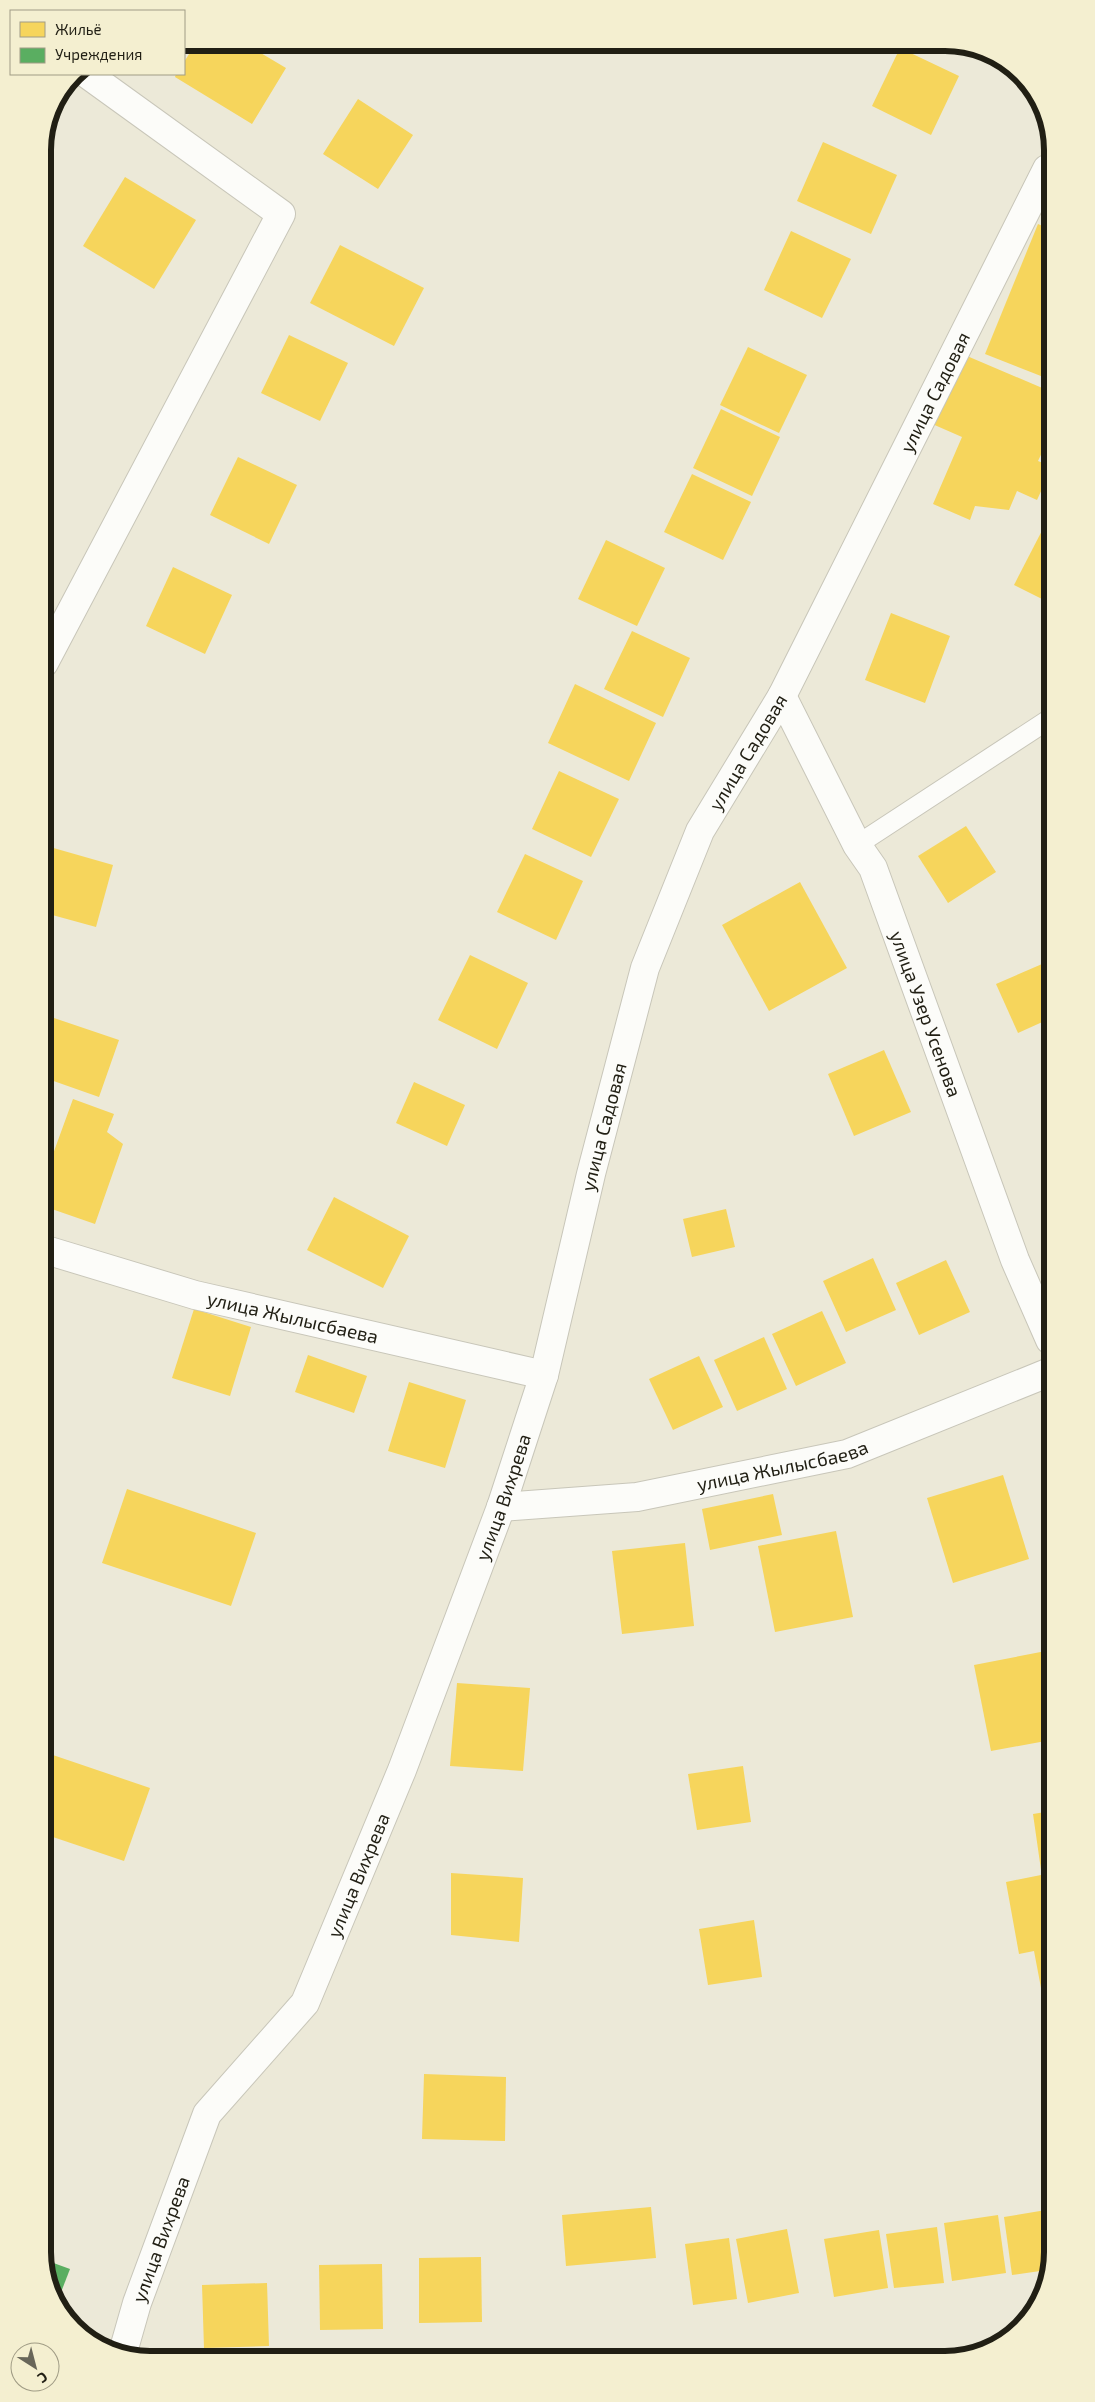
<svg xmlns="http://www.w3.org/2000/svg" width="1095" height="2402" font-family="'Exo 2',sans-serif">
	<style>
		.homes { fill: #f6d55c }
		.public { fill: #5aae61 }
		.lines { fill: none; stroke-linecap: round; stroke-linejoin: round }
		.lane-casing { stroke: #c8c6b9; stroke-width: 21 }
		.street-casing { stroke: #c8c6b9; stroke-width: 30 }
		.lane { stroke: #fcfcf9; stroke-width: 19 }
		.street { stroke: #fcfcf9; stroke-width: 28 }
		.labels { text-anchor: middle; stroke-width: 5; stroke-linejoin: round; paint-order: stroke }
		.street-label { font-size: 19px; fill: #211f14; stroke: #f4efd0 }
		.rim { fill: none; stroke: #211f14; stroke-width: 6 }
	</style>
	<rect width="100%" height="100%" fill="#ece9d8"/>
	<g class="homes">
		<polygon points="196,43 244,43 286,68 252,124 175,77 176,74 184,74 184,62"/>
		<polygon points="902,43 924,43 920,51"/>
		<polygon points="900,48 959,76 931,135 872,106"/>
		<polygon points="358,99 413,135 378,189 323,154"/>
		<polygon points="823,142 897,175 871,234 797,201"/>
		<polygon points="125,177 196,220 154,289 83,246"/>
		<polygon points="1038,224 1047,228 1046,378 985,354"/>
		<polygon points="791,231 851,259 822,318 764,290"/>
		<polygon points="340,245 424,288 394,346 310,303"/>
		<polygon points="289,335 348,363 320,421 261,393"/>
		<polygon points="748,347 807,375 779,433 720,405"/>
		<polygon points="960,353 1047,390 1048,440 1038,461 1048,465 1048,476 1037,500 1017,491 1009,510 975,506 970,520 933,504 962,437 930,423"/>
		<polygon points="721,409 780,437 752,496 693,468"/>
		<polygon points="238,457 297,485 269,544 210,515"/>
		<polygon points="692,474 751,502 723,560 664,532"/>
		<polygon points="1048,519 1048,602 1014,585"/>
		<polygon points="606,540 665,568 637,626 578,599"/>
		<polygon points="173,567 232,595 205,654 146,626"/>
		<polygon points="891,613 950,636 925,703 865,680"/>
		<polygon points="632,631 690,658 663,717 604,689"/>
		<polygon points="575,684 656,723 629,781 548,743"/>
		<polygon points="559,771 619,799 591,857 532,829"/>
		<polygon points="966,826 996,872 948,903 918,856"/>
		<polygon points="50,847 113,865 96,927 45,913 45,867"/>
		<polygon points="525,854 583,881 556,940 497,912"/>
		<polygon points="800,882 847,968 769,1011 722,925"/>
		<polygon points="470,955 528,983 497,1049 438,1020"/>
		<polygon points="1049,961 1049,1019 1018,1033 996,984"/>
		<polygon points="54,1018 119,1040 99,1097 45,1078 45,1035 48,1036"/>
		<polygon points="884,1050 911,1112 854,1136 828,1074"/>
		<polygon points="414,1082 465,1105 447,1146 396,1123"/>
		<polygon points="73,1099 114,1114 107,1132 123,1144 95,1224 46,1207 45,1176"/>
		<polygon points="334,1197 409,1236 383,1288 307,1250"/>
		<polygon points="726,1209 735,1247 692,1257 683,1219"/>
		<polygon points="873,1258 896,1310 846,1332 823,1281"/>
		<polygon points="946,1260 970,1312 919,1335 896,1283"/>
		<polygon points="194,1309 251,1327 230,1396 172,1378"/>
		<polygon points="822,1311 846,1363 796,1386 772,1334"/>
		<polygon points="764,1337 787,1389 737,1411 714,1360"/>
		<polygon points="308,1355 367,1376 354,1413 295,1392"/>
		<polygon points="699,1356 723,1407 673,1430 649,1379"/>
		<polygon points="409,1382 466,1400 445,1468 388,1451"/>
		<polygon points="1003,1475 1029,1559 953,1583 927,1498"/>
		<polygon points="127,1489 256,1533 231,1606 102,1563"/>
		<polygon points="773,1494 782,1535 710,1550 702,1509"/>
		<polygon points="836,1531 853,1617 775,1632 758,1546"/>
		<polygon points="685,1543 694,1626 622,1634 612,1551"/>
		<polygon points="1051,1650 1051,1740 991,1751 974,1665"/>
		<polygon points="457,1683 530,1688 523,1771 450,1766"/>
		<polygon points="47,1753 150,1788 124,1861 47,1835"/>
		<polygon points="743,1766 751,1822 697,1830 688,1774"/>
		<polygon points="1051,1811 1051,1869 1041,1870 1033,1814"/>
		<polygon points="451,1873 523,1878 519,1942 451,1935"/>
		<polygon points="1051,1873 1052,1986 1041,1988 1034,1951 1019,1954 1006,1882"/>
		<polygon points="754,1920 762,1977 708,1985 699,1929"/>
		<polygon points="424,2074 506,2077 505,2141 422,2139"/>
		<polygon points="651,2207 656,2258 566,2266 562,2215"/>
		<polygon points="1052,2209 1052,2252 1047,2270 1012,2275 1004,2217"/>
		<polygon points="998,2215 1006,2273 952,2281 944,2223"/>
		<polygon points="937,2227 944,2283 894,2288 886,2234"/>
		<polygon points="787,2229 799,2293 748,2303 736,2239"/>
		<polygon points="879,2230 888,2288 834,2297 824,2239"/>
		<polygon points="729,2238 737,2299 693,2305 685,2244"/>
		<polygon points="481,2257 482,2322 419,2323 419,2258"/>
		<polygon points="382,2264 383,2329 320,2330 319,2265"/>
		<polygon points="267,2283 269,2346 204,2348 202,2285"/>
	</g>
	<polygon class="public" points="48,2261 70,2269 58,2300 48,2286"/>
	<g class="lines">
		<defs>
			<polyline id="lane" points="857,845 1048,720"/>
			<g id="street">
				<polyline points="44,663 281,214 87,74"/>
				<path id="s1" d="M 782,696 L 857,845 L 873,868 L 1015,1260 L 1050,1340"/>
				<path id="s2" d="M 46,1250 L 195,1295 L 544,1375"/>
				<path id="s3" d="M 501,1507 L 637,1497 L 847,1454 L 1050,1372"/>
				<path id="s4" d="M 123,2352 L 137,2303 L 207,2114 L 305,2003 L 402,1770 L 501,1507 L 544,1375 L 591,1174 L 645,968 L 700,831 L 782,696 L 1047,169"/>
			</g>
		</defs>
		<use href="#lane" class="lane-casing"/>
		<use href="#street" class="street-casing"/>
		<use href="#lane" class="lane"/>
		<use href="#street" class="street"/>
	</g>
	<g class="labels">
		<g class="street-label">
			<text dy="7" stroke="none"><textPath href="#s4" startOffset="2138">улица Садовая</textPath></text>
			<text dy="7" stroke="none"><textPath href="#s4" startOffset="1732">улица Садовая</textPath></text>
			<text dy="7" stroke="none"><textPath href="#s1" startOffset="350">улица Узер Усенова</textPath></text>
			<text dy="7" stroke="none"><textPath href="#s4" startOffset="1328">улица Садовая</textPath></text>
			<text dy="7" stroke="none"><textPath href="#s2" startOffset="256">улица Жылысбаева</textPath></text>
			<text dy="7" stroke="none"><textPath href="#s3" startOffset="285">улица Жылысбаева</textPath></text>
			<text dy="7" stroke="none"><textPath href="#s4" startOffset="944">улица Вихрева</textPath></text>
			<text dy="7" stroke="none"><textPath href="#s4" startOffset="539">улица Вихрева</textPath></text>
			<text dy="7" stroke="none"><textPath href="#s4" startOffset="119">улица Вихрева</textPath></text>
		</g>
	</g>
	<path d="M0 0H1095V2402H0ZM150 51H945A99 99 0 0 1 1044 150V2252A99 99 0 0 1 945 2351H150A99 99 0 0 1 51 2252V150A99 99 0 0 1 150 51Z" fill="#f4efd0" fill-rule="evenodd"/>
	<path class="rim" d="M150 51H945A99 99 0 0 1 1044 150V2252A99 99 0 0 1 945 2351H150A99 99 0 0 1 51 2252V150A99 99 0 0 1 150 51Z"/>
	<rect x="10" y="10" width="175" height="65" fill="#f4efd0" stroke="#a09c85"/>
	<rect x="20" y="22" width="25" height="15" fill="#f6d55c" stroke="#a09c85"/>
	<text x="55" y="35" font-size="15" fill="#211f14">Жильё</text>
	<rect x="20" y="48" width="25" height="15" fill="#5aae61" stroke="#a09c85"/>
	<text x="55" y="60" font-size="15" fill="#211f14">Учреждения</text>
	<g transform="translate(35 2367) rotate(144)"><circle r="24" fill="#f4efd0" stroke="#a09c85"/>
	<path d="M0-4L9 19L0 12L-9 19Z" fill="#686659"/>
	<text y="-8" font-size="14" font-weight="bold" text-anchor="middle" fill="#211f14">С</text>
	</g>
</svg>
